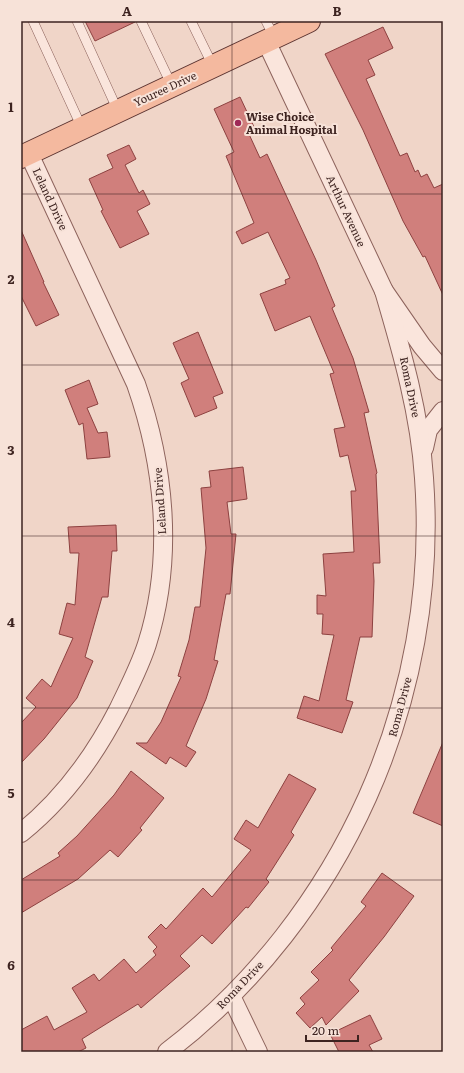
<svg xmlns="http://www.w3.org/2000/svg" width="464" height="1073" font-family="Literata,serif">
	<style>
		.building { fill: #d07f7c; stroke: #8d4140 }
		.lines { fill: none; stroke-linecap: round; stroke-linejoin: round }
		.service-casing { stroke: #8d635c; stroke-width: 10 }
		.minor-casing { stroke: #8d635c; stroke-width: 20 }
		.primary-casing { stroke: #5b3330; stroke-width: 24 }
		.service { stroke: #fae5dc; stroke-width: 9 }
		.minor { stroke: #fae5dc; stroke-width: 18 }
		.primary { stroke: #f4b99f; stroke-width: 22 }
		.grid { fill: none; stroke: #3d2320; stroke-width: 1; stroke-opacity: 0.55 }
		.poi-dot { fill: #9f2957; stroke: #f7e2d8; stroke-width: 1.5 }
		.labels { text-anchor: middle; stroke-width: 4; stroke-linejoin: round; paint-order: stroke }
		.street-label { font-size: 11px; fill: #3d2320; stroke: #f7e2d8 }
		.poi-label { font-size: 11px; font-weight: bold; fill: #3d2320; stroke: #f7e2d8; text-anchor: start }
		.neatline { fill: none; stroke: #3d2320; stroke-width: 1.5 }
		.grid-label { font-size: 13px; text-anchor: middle; font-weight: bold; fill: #3d2320 }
	</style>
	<rect width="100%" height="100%" fill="#f0d5c8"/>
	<g class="building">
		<polygon points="85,21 135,21 135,22 95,41"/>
		<polygon points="383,27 393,48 368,60 375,75 366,79 400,156 407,153 415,172 418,170 421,177 427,174 434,188 443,184 443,295 425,256 423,257 403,221 363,130 325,54"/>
		<polygon points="240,97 255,129 248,132 260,158 267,154 316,260 335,306 332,308 353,358 369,412 364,413 377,473 376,474 380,563 373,563 374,581 372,637 360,637 346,700 353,702 342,733 297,718 304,696 319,701 334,635 322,634 323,614 317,614 317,595 326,596 323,554 354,552 351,491 356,491 348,455 340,457 334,429 345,427 330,374 334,373 310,316 275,331 260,294 286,284 285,280 290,278 268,232 242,244 236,232 254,223 226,156 234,152 214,109"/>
		<polygon points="129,145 136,159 125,165 139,193 143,190 150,204 137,211 149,234 120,248 101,211 103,210 89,179 113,168 107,155"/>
		<polygon points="21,230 44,282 43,282 59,315 36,326 21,296"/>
		<polygon points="198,332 223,393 213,397 217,408 195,417 181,383 189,379 173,343"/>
		<polygon points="89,380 98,404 87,408 98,433 107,432 110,457 87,459 83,423 79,425 65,390"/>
		<polygon points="243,467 247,499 227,502 231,534 236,534 230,594 226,594 214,660 218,661 206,699 186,746 196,752 186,767 170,757 166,764 136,743 147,743 161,722 181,677 178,676 189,640 195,607 200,607 206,548 201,488 211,487 209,471"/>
		<polygon points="116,525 117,551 112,551 108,597 102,597 85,657 93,661 77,698 44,739 21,763 21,723 36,707 26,698 42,679 51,687 73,638 59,634 67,603 75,605 79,553 70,553 68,527"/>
		<polygon points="443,742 443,826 413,813"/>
		<polygon points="131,771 164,798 140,828 142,830 118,857 110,850 78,879 21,913 21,880 60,856 58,853 77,836 114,795"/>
		<polygon points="289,774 316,789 291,832 294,835 266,879 269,882 248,908 246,907 212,944 202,935 180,956 190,966 141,1008 138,1004 82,1039 86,1048 78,1052 21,1052 21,1030 47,1016 54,1030 87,1012 72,988 94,974 99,981 124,959 136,973 156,955 153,951 157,947 148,937 161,924 166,929 203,888 212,897 251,850 234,839 246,820 258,828"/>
		<polygon points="382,873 414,896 384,937 349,980 359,991 326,1025 322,1017 310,1028 296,1013 305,1004 300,998 319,980 311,972 333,950 331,948 366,906 361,902"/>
		<polygon points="370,1015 382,1039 369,1045 373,1052 339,1052 330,1034"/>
	</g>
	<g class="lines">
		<defs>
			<g id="service">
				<polyline points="33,21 82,128"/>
				<polyline points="77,21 118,111"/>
				<polyline points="141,21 172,86"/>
				<polyline points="191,21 213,66"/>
				<polyline points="266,21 274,37"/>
			</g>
			<g id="minor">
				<polyline points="266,41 384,291 422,346 443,371"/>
				<polyline points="424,448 428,430 443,411"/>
				<path d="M 21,833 C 62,800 95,755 119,708 C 129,687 140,666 147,644 C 174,559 165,467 136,384 L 29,154"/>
				<polyline points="231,996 258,1052"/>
				<path d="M 167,1052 C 343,917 440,698 424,478 C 420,414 402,352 384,291"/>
			</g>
			<polyline id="primary" points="21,157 309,21"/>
		</defs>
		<use href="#service" class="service-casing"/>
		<use href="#minor" class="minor-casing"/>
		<use href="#primary" class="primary-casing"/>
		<use href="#service" class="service"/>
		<use href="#minor" class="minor"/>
		<use href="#primary" class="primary"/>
	</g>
	<path class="grid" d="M 232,21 L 232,1052M 21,194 L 443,194M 21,365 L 443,365M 21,536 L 443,536M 21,708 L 443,708M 21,880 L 443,880"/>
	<circle class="poi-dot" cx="238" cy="123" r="4"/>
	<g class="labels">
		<g class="street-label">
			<text transform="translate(165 89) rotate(-25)" y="4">Youree Drive</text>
			<text transform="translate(50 199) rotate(65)" y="4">Leland Drive</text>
			<text transform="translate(346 211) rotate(65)" y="4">Arthur Avenue</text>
			<text transform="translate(410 387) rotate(78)" y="4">Roma Drive</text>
			<text transform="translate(160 501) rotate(-94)" y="4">Leland Drive</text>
			<text transform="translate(400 707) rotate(-75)" y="4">Roma Drive</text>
			<text transform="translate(240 985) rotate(-46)" y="4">Roma Drive</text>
		</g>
		<g class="poi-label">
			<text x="246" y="121">Wise Choice<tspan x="246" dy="13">Animal Hospital</tspan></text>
		</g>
	</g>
	<rect width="464" height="1073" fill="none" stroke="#f7e2d8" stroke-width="44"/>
	<path d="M306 1035v6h52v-6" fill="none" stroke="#3d2320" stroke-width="2"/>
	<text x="312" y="1035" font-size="12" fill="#3d2320" stroke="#f7e2d8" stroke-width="3" paint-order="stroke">20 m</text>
	<rect x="22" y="22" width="420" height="1029" class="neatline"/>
	<g class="grid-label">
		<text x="127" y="16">A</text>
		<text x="337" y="16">B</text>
		<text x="11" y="112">1</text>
		<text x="11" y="284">2</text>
		<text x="11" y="455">3</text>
		<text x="11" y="627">4</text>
		<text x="11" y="798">5</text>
		<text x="11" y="970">6</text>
	</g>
</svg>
